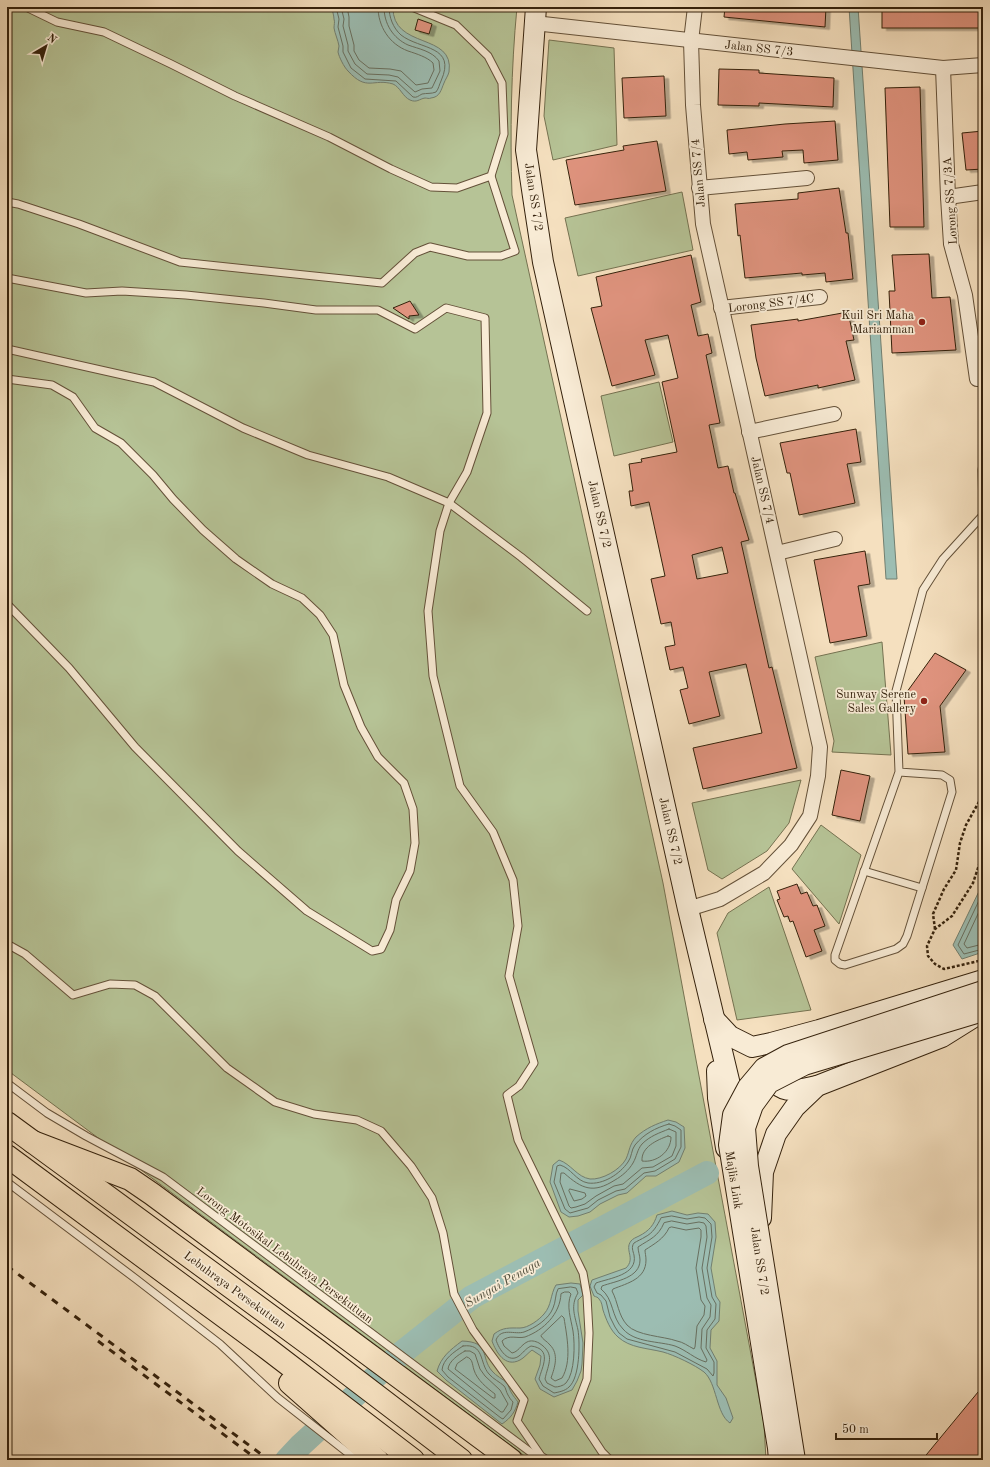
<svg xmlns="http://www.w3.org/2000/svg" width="990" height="1467" font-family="'Old Standard TT',serif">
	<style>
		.green { fill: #b6c396; stroke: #757251 }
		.water { fill: #9cbdb2; stroke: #727f70 }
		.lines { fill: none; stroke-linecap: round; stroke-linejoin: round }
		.shore { stroke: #686f5f; stroke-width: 1 }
		.river { stroke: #9cbdb2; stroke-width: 24 }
		.building { fill: #df937e; stroke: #34210c; fill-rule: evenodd; filter: url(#shadow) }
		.lane-casing { stroke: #645139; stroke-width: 9 }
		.street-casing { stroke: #645139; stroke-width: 16 }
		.secondary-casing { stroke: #34210c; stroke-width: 22 }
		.highway-casing { stroke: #34210c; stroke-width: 24 }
		.path { stroke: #34210c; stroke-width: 2.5; stroke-dasharray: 3 2; stroke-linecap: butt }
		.lane { stroke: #f8ebd5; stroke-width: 7 }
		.street { stroke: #f8ebd5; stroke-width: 14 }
		.secondary { stroke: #f8ebd5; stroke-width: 20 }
		.highway { stroke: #f5e0bf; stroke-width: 22 }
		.rail { stroke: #34210c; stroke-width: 3; stroke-dasharray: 7 7; stroke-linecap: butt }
		.secondary-bridge-casing { stroke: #34210c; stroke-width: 22; stroke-linecap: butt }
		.secondary-bridge { stroke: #f8ebd5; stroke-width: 20 }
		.poi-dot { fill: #8f2418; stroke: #f8ebd5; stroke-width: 1.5 }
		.labels { text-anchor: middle; stroke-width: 3.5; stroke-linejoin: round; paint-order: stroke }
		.street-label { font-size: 12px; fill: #34210c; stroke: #f8ebd5 }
		.poi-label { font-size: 12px; fill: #34210c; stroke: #f8ebd5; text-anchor: end }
		.water-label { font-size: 13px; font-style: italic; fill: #53503e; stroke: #f8ebd5 }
	</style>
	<defs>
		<filter id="shadow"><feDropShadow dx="4.5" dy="2.5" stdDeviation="0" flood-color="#0004"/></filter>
	</defs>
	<rect width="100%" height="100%" fill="#f5e0bf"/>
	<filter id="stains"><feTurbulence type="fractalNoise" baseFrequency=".005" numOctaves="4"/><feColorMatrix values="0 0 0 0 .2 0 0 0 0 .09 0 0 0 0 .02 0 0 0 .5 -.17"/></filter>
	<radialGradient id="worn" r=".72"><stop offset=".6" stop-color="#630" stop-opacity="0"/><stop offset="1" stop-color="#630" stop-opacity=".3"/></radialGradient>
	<g class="green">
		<path d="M 7,7 L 517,7 C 511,70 510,132 512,195 L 663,883 L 764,1424 L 766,1460 L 530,1460 L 7,1070 Z"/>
		<polygon points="549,40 614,48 617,145 553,160 544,116"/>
		<polygon points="682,192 693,250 578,276 565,218"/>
		<polygon points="659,382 673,442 614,456 601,396"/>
		<polygon points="882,642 891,755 832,752 834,741 815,657"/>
		<polygon points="801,780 789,823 767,851 722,879 708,870 692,803"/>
		<polygon points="821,825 861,855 839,924 792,869"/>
		<polygon points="769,887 811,1010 737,1020 717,933 728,913"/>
	</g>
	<g class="water">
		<path d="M 332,7 L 393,7 C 392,50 455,32 449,72 C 448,76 445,80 444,83 C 441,90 440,97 431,98 C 429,99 427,98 425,98 C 419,99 417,103 410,100 C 403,97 400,87 393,84 C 373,78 367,92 348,71 C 344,67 339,57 338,52 C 338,50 339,48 339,46 C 338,40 335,34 334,28 C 334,25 335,22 334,19 C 334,15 332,11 332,7 Z"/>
		<polygon points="849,7 858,7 897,579 886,579"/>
		<polygon points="983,883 983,952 962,959 953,945"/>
		<path d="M 668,1120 L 676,1122 L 684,1127 L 685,1148 L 679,1162 L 656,1176 L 646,1176 L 627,1193 L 618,1195 L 600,1204 L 590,1212 L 578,1216 L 569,1217 L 561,1212 L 550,1182 L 553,1165 L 559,1160 C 571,1164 577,1177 590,1179 C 602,1180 620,1170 626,1159 C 630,1150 629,1145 636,1137 C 646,1128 656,1124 668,1120 Z"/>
		<path d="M 672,1211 L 687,1215 L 698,1213 L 708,1214 L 715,1222 L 716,1237 L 711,1268 L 716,1296 L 720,1302 L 719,1321 L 711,1330 L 710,1348 L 717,1361 L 717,1385 L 726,1398 L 733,1418 L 730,1423 C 716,1414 717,1383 704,1372 C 695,1365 674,1355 663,1352 C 647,1348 630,1348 618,1337 C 610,1330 606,1319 603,1310 C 602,1306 602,1302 599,1299 C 598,1297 596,1297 594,1296 L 590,1286 L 592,1280 L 626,1268 C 636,1258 624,1250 631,1241 C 632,1239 637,1237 639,1236 C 649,1231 654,1225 657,1215 Z"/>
		<path d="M 571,1283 L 580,1284 L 583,1295 L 578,1300 L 578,1311 L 583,1343 L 582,1364 L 581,1371 L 577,1381 L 572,1390 L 554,1397 L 540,1389 L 535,1379 L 540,1365 L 541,1356 L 532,1350 C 528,1353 524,1358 520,1360 C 505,1368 496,1352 492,1341 L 494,1334 C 503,1327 510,1328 520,1328 C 528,1328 539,1320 544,1314 C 552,1305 550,1295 556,1285 Z"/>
		<path d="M 462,1341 C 491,1342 480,1357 492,1371 C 496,1376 503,1379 507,1383 C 509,1386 509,1389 511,1392 C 513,1396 516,1399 518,1402 C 515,1412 511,1418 502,1424 L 446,1380 L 437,1371 C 441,1357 450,1350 462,1341 Z"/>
	</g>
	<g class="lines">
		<g class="shore">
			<path d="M 336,7 L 339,19 L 338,27 L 343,46 L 343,52 L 351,68 L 365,79 L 396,81 L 413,97 C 417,98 418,96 422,94 C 427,93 431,94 436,92 C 439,88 439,85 441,81 C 457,45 420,50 401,35 C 393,28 389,17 389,7"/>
			<path d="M 341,7 L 344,19 L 343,26 L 348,45 L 348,51 L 355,64 L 367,74 L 389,75 L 398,77 L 415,92 L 422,89 L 432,88 L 440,71 L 439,61 C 432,51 419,49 408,45 C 393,38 384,24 384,7"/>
			<path d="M 347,7 L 349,17 L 349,26 L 354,45 L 354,51 L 359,60 L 369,68 L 390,69 L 401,71 L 416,85 L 428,83 L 434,70 L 433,63 C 427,57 417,54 408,51 C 389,44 378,26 378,7"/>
			<polyline points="983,892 958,945 964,954 983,949"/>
			<polyline points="983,903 964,944 967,948 983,944"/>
			<path d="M 669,1124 L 675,1126 L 681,1130 L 681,1147 L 675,1159 L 655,1171 L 644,1173 L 625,1189 L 616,1191 L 598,1200 L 588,1208 L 570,1213 L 565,1209 L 554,1182 L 557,1166 L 560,1165 C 571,1168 576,1181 588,1183 C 603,1185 620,1174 628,1162 C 632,1157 631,1150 635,1145 C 644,1134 655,1128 669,1124 Z"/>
			<path d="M 669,1129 L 676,1132 L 676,1146 L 672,1156 L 653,1167 L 642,1168 L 623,1184 L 614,1186 L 596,1196 L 585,1204 L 576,1207 L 571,1208 L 569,1206 L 560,1182 L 561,1173 L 564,1173 C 582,1189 593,1194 615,1180 C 622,1176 629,1170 633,1163 C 637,1156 637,1150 642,1144 C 650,1136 659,1133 669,1129 Z"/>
			<path d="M 668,1136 L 671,1137 C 671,1152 656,1163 642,1161 C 641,1147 657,1140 668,1136 Z"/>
			<polygon points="570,1189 585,1193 586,1196 582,1199 574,1201 569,1191"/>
			<path d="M 672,1216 L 687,1219 L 699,1217 L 705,1218 L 711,1224 L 712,1237 L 707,1268 L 712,1297 L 716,1304 L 715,1319 L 707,1330 L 706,1348 L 714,1362 L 714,1373 L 713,1376 L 707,1369 L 675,1352 L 627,1339 L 619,1333 L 615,1327 L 610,1317 L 606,1301 L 601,1295 L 597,1293 L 594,1287 L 596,1283 C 610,1278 638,1275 634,1255 C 633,1251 631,1247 634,1243 C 637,1241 642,1239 645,1237 C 653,1233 657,1226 661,1218 Z"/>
			<path d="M 672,1221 L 687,1224 L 699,1222 L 704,1223 L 706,1226 L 707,1237 L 702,1268 L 707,1298 L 711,1305 L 710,1317 L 702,1329 L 701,1348 L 707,1360 L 706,1362 C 695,1359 686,1350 675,1346 C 659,1341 635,1343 623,1329 C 611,1317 614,1299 601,1289 L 602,1286 C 616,1281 640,1278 640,1260 C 640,1256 638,1251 638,1247 C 650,1239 658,1237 664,1223 Z"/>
			<path d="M 672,1227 L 686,1230 L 699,1228 L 701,1230 L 701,1237 L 696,1268 L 701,1300 L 705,1306 L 704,1315 L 697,1326 L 695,1347 L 694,1349 C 688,1346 683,1342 677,1341 C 663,1336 637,1336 627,1325 C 618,1315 618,1302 612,1291 L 613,1289 C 628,1283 646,1279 646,1260 C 646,1256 645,1253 645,1250 C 654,1244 664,1239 669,1228 Z"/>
			<path d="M 571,1287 L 576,1288 L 578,1293 C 570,1306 575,1316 578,1330 C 580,1343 580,1377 569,1387 C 565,1391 559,1392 554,1393 L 543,1386 L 539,1379 C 542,1367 553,1349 531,1346 C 525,1349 523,1353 519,1356 C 508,1364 499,1349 496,1340 C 501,1327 515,1335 524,1332 C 535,1328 549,1319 553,1308 C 556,1302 555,1294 558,1289 Z"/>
			<path d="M 565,1292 L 569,1292 L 571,1294 C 566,1306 571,1319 573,1331 C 575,1344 575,1373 566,1383 C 563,1386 558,1387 555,1387 L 547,1383 L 545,1379 C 548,1364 556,1354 539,1343 C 535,1341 531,1340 527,1342 C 521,1345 518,1352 512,1353 L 504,1346 L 502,1341 C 509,1334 517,1339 525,1337 C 544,1330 560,1314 561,1294 Z"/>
			<path d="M 562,1316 L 564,1318 C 567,1337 572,1361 562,1378 L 555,1381 L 551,1378 C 555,1367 559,1354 550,1345 C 547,1341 543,1340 541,1336 Z"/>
			<path d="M 463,1346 C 485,1343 479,1363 489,1374 C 493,1379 500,1382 504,1386 C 506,1388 506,1392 508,1395 C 509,1397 511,1400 513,1402 L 511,1410 L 503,1419 L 501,1418 L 448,1377 L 442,1370 C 443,1359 454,1352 463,1346 Z"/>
			<path d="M 465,1351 L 470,1351 L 475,1354 L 480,1369 L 485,1376 L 500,1390 L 508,1404 L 503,1412 L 501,1412 L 448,1369 C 449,1361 458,1355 465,1351 Z"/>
			<path d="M 467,1357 C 473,1359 472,1364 474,1370 C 477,1380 487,1388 495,1394 L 495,1398 L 493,1398 L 455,1369 L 457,1364 Z"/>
		</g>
		<polyline class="river" points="287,1460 301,1445 399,1355 472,1297 707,1173"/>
	</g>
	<g class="building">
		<polygon points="725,7 826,7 825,27 724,17"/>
		<rect x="882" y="7" width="101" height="21"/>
		<polygon points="418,19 432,24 429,34 415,30"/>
		<polygon points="719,69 759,70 759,73 834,78 833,107 759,103 759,106 718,105"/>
		<polygon points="664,76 666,116 624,118 622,78"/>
		<polygon points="920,87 924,227 890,227 885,88"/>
		<polygon points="835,121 838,160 804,163 803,150 782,151 783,157 748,160 747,152 729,154 727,130 785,124"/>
		<polygon points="983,131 983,169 966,170 962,133"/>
		<polygon points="657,141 666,191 575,205 566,160 624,150 623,146"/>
		<polygon points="839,188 846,233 848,233 853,279 826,282 825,273 802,275 802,273 745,278 740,235 738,236 735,204 798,199 798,193"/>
		<polygon points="929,254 932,298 950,297 956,350 892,353 889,291 895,291 892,255"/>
		<path d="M 691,255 L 701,302 L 691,305 L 698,336 L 708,334 L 712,353 L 706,355 L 720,423 L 709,425 L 718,468 L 728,466 L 734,493 L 735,493 L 749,540 L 741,542 L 769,668 L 772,667 L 797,768 L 703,789 L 693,748 L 762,733 L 746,664 L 709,672 L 720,716 L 689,724 L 680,690 L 688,688 L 683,667 L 670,670 L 665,647 L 675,645 L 671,622 L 661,624 L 651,579 L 665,576 L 649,502 L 631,506 L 629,491 L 633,491 L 629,464 L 642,462 L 641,459 L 677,452 L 662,382 L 678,378 L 668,335 L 645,340 L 655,375 L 612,386 L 591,308 L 602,306 L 596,277 ZM 722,547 L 728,573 L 697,579 L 692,555 Z"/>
		<polygon points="410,301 419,315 409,316 409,319 393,308"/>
		<polygon points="848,312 854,340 846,341 855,380 818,388 818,385 765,396 756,358 751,325 798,319 798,321"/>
		<polygon points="856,429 861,462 847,464 855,503 799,515 790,473 787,473 780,443"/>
		<polygon points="865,551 870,584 858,586 867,636 830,643 814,560"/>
		<polygon points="935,653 966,670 940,706 945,752 908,754 904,696"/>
		<polygon points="841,770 870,776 860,821 832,815"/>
		<polygon points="797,884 801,894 807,892 813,906 817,905 825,926 814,930 822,951 806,957 793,921 790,922 788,916 784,917 777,900 780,899 777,891"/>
		<polygon points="983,1386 983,1460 922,1460"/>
	</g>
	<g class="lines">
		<defs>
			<g id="lane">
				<polyline points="26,7 57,22 104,32 171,64 235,96 329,137 391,169 431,187 457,188 491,176 504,134 502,83 488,56 456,25 412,7"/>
				<polyline points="7,202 18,204 79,224 180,262 382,283 415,253 430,247 468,256 501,256 515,251 491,176"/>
				<polyline points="7,278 86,293 122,291 186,295 264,303 316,310 378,310 415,329 446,308 485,318 487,413 467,472 449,503 440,531 428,611 433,676 460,786 493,832 513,880 518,926 509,976 534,1063 519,1086 507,1095 518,1140 583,1273 587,1296 589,1333 587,1379 575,1411 602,1452 610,1460"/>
				<polyline points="7,349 154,382 243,428 308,455 388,477 449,503 521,557 587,611"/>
				<polyline points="7,379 52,385 73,397 95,428 121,443 153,475 173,499 203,530 236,559 272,584 302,598 320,615 333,635 344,685 361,727 378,757 404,783 413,809 415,843 410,871 396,900 390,930 381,949 372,951 307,911 238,851 135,747 69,668 7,604"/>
				<polyline points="983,464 982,470 983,510"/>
				<polyline points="899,772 942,775 950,780 952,792 907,936 903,944 896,949 845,965 840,964 835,960 835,955 899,772 896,691 923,590 943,559 983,515"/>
				<polyline points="864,871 922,888"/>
				<polyline points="7,944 25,954 73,995 110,984 135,985 155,996 227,1068 275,1102 314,1114 357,1120 381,1131 411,1166 432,1198 443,1233 454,1294 473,1330 524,1400 517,1421 541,1456 547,1460"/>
				<polyline points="7,1083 47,1113 86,1136 163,1177 541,1460"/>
				<polyline points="7,1182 136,1279 220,1344 278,1398 357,1460"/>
			</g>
			<g id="street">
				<polyline points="534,23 943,68 983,65"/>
				<polyline points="943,68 948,197 951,244 965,295 977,379"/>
				<polyline points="699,188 807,178"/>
				<polyline points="948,197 983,192"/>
				<polyline points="721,308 820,297"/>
				<polyline points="749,432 834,414"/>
				<polyline points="777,553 835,539"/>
				<polyline points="688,909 720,899 764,873 791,845 810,816 818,776 820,747 703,224 693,105 691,41 695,7"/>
			</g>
			<g id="secondary">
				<polyline points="536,7 526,150 543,262 688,909 732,1093 737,1122"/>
				<polyline points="714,1019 730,1036 752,1047 771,1043 819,1030 983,980"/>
				<path d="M 771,1065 L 770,1066 C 771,1071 773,1080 777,1084 C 787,1095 805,1088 817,1086"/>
				<polyline points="717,1071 718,1098 726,1148"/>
				<polyline points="761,1218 763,1172 776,1134 795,1107 817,1086 942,1037 974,1017"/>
			</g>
			<g id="highway">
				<polyline points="7,1123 317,1350 461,1460"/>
				<polyline points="33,1142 130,1179 152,1194 511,1460"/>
				<polyline points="7,1156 268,1349 413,1460"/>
				<polyline points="290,1383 377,1460"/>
			</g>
		</defs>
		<use href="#lane" class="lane-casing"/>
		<use href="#street" class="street-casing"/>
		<use href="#secondary" class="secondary-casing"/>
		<use href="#highway" class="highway-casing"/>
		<g class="path">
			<polyline points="983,586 983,623"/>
			<polyline points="983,853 973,883 952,916 935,929 927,946 928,956 935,964 944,969 983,960"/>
			<polyline points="935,929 933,914 944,889 956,870 960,843 966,825 980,800 983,783"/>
		</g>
		<use href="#lane" class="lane"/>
		<use href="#street" class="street"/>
		<use href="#secondary" class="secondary"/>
		<use href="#highway" class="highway"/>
		<g class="rail">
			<polyline points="7,1266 269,1460"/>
			<polyline points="98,1341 258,1460"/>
		</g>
		<defs>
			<g id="secondary-bridge">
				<polyline points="779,1460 778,1448 729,1145 733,1115 748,1087 764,1068 788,1055 983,991"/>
				<polyline points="795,1460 748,1166 745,1128 753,1105 769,1083 804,1065 983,1011"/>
			</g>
		</defs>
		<use href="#secondary-bridge" class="secondary-bridge-casing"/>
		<use href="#secondary-bridge" class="secondary-bridge"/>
	</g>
	<g class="poi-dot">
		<circle cx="922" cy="322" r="4"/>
		<circle cx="924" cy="701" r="4"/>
	</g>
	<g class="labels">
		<g class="street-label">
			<text transform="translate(759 48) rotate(6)" y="4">Jalan SS 7/3</text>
			<text transform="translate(698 173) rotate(-95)" y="4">Jalan SS 7/4</text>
			<text transform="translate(534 197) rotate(81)" y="4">Jalan SS 7/2</text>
			<text transform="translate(950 201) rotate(-94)" y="4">Lorong SS 7/3A</text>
			<text transform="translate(771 303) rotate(-7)" y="4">Lorong SS 7/4C</text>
			<text transform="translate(763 490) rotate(77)" y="4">Jalan SS 7/4</text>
			<text transform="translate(600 514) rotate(77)" y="4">Jalan SS 7/2</text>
			<text transform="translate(671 831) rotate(77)" y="4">Jalan SS 7/2</text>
			<text transform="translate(734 1180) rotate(81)" y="4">Majlis Link</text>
			<text transform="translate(285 1255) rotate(37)" y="4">Lorong Motosikal Lebuhraya Persekutuan</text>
			<text transform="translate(760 1261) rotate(81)" y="4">Jalan SS 7/2</text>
			<text transform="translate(235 1290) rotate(36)" y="4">Lebuhraya Persekutuan</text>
		</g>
		<g class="poi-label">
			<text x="914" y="319">Kuil Sri Maha<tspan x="914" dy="14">Mariamman</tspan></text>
			<text x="916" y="698">Sunway Serene<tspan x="916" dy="14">Sales Gallery</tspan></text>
		</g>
		<g class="water-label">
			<text transform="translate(502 1282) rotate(-30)" y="5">Sungai Penaga</text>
		</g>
	</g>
	<rect width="990" height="1467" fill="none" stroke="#f5e0bf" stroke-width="24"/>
	<rect x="8" y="8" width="974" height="1451" fill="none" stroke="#34210c" stroke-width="2"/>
	<rect x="12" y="12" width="966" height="1443" fill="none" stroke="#34210c"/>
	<g transform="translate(46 46) rotate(38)" stroke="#f8ebd5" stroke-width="3" paint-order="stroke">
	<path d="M0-3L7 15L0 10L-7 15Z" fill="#34210c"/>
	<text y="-6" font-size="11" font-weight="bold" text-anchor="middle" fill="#34210c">N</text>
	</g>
	<path d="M836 1433v6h101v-6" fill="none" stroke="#34210c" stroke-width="2"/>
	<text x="842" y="1433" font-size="12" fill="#34210c" stroke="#f8ebd5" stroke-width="3" paint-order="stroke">50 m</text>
	<rect width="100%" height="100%" filter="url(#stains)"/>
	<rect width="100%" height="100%" fill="url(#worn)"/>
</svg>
